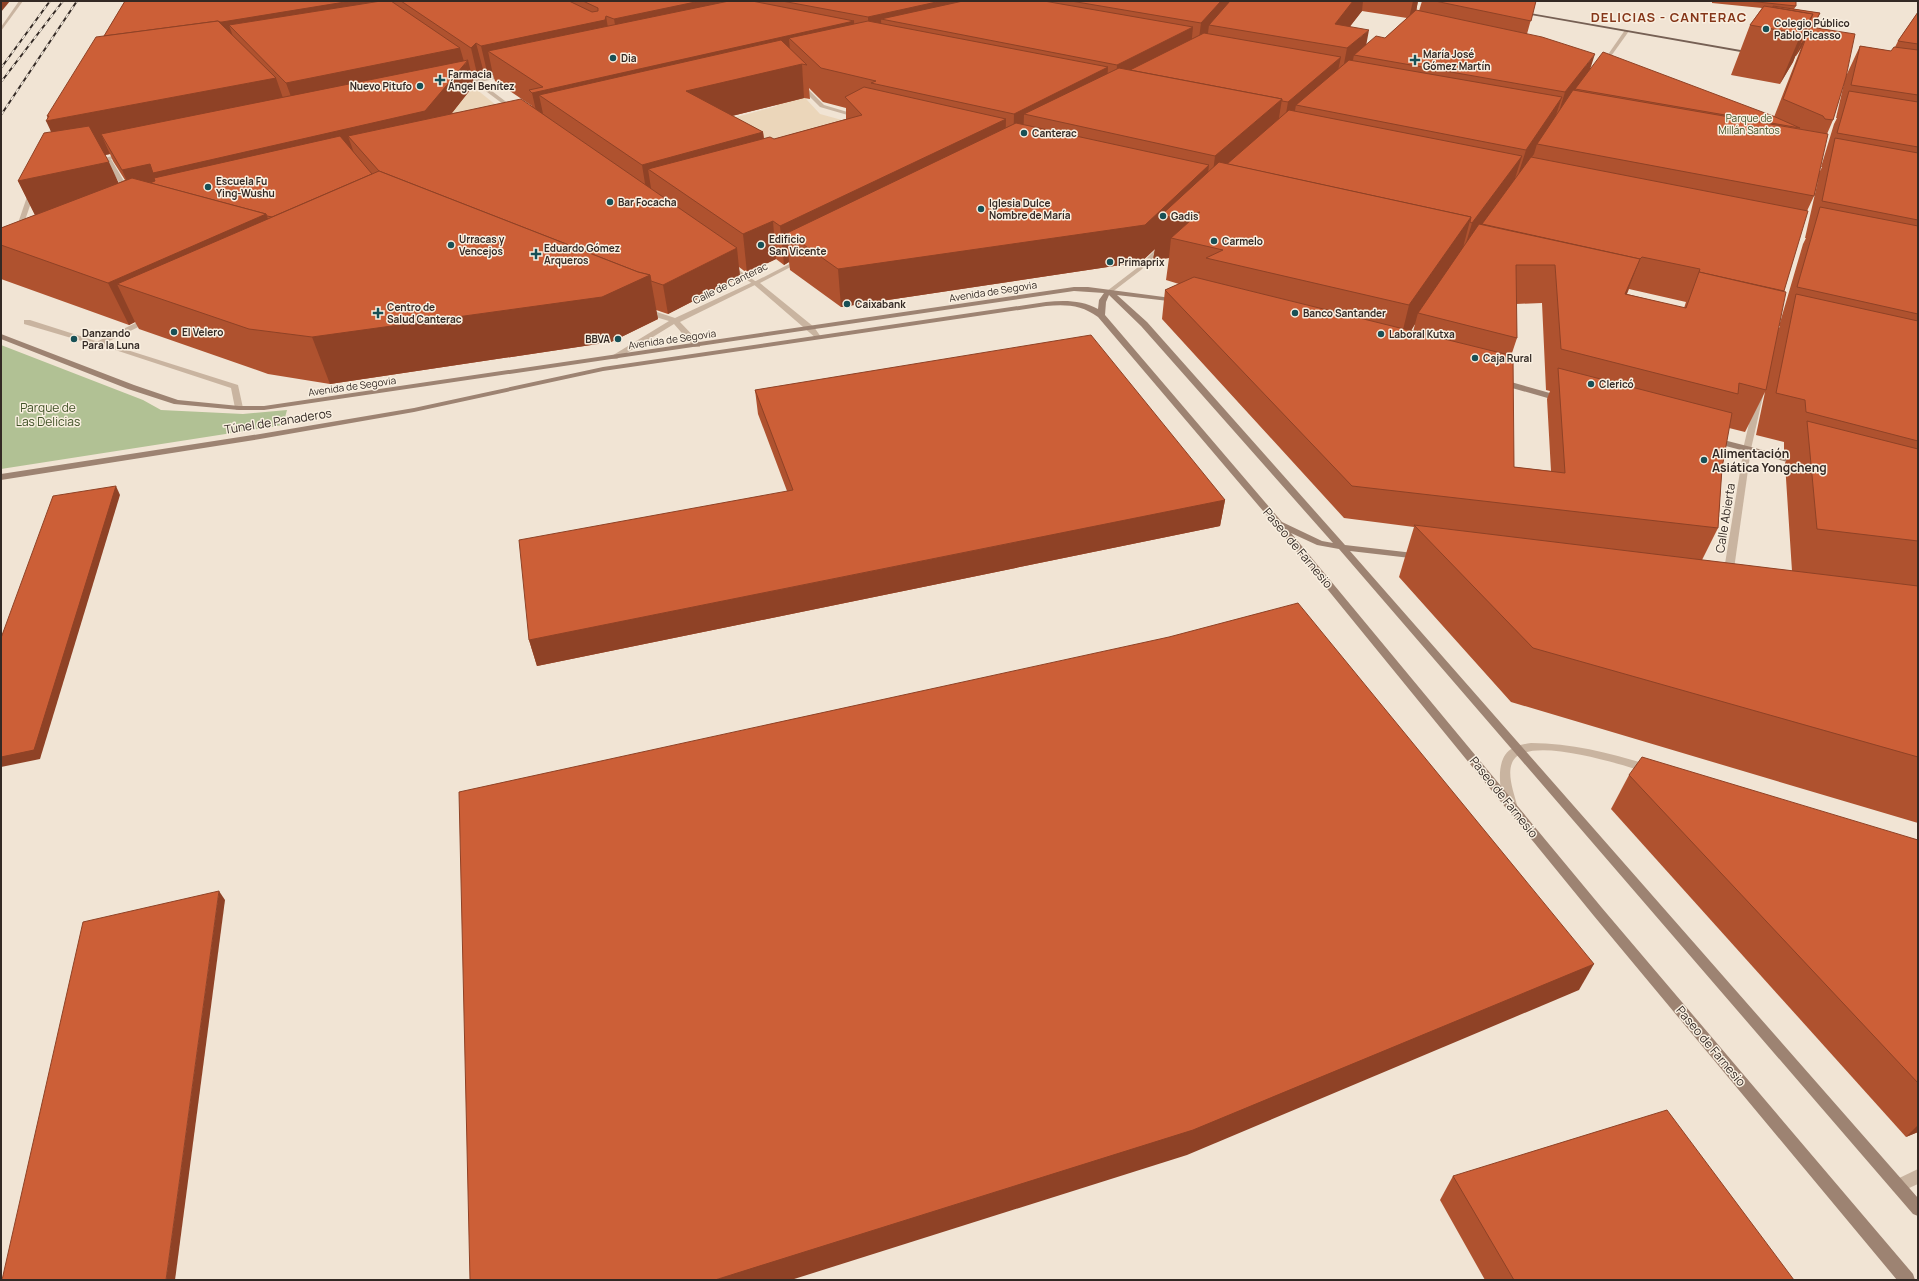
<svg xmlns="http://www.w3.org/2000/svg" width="1919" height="1281" viewBox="0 0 1919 1281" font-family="Manrope,sans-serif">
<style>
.green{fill:#b1c194}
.plaza{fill:#ebd6ba}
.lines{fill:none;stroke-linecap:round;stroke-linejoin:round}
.pedestrian{fill:#c9b4a0;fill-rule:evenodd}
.minor{fill:#c9b4a0;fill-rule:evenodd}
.tertiary{fill:#c9b4a0;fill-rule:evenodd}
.secondary{fill:#9d8372;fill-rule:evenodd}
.primary{fill:#766054;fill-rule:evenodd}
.rail-casing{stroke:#332924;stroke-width:2}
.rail{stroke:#f9efe0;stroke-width:1.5;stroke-dasharray:4.5;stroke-linecap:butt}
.wall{fill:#af522f;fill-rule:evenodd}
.shaded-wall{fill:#8f4226}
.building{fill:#cc5f37;stroke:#8f4226}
.poi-dot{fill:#185056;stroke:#f9efe0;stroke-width:1.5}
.labels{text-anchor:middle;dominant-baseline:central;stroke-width:3;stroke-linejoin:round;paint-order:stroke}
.far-poi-label{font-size:10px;font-weight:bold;fill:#332924;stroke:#f9efe0;text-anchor:start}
.far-park-label{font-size:10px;fill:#415227;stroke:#f9efe0}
.far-street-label{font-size:10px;fill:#332924;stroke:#f9efe0}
.park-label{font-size:12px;fill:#415227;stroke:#f9efe0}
.street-label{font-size:12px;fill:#332924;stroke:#f9efe0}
.poi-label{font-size:12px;font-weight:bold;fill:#332924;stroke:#f9efe0;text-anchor:start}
.far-district-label{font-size:13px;font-weight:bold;letter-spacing:1px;fill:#853619;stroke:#f9efe0}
</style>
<rect width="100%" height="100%" fill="#f1e4d4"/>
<path class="green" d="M1,345L143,400L161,410L243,414L287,410L283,425L1,469Z"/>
<g class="plaza">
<path d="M783,74L820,114L860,125L778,174L696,128L777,106L739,84Z"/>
<path d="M464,86H471L476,89L511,117L460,129L418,96Z"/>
</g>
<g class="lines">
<g class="pedestrian">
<path d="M755,281L758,283L757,284L680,322L700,343V347H694L674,324L617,359H611L610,357L669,321L642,313V309H648L675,318Z"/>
<path d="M24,320H30L102,343L101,345H95L24,324Z"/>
<path d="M1744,447H1750L1751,449L1733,576L1728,579L1723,576Z"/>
</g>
<g class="minor">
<path d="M1625,30L1629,31L1604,66H1600Z"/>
<path d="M507,73L509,76L480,82L517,110L518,111L515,113L475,83L460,86L457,84L471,80L470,79L473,77L477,79Z"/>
<path d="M798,83H802L824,105L861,116L858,118L820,107L798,85Z"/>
<path d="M125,153L127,154V156L111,159L131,193L128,195L125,193L106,160L94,163L91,161Z"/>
<path d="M33,186L36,188L21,232L16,233L15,232L30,188Z"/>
<path d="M726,264H730L758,283L753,284L726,266Z"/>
<path d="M146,318L153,320L105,343L238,385L243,408L242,410H236L235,408L231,388L94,343Z"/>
<path d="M1756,394H1762L1763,396L1751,449L1747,451L1743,449Z"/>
<path d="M1918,1169V1184L1898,1193L1893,1191L1891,1186L1893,1181Z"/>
</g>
<g class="tertiary">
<path d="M19,1H23L1,31V27Z"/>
<path d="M1161,244L1166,245L1141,270L1111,293H1107V291L1137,268Z"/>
<path d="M799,259L804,260L760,283L814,327L821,337L817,339L752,283Z"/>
<path d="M1531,743C1573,743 1613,754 1653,766L1655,769L1653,772L1649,773C1625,766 1524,732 1512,763C1507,775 1514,793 1517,805L1515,808L1511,809L1507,808C1499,793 1494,757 1513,748C1518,745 1525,744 1531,743Z"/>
</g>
<g class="secondary">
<path d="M1074,287H1088L1179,299L1181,300L1177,302L1117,295L1147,322L1345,545L1422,554L1424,556L1419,559L1350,551L1918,1198V1216L1913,1214L1339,549L1317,545L1291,533L1602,908L1913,1274L1915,1280H1897L1594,916L1275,525L1098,317C1082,305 1066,304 1046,306L603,371L414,412L260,439L1,480V474L260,434L414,408L603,367L1046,302C1064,300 1082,300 1098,309L1099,300L1104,293L1074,291L264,410H239L174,404L128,389L1,339V334L134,385L178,400L239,406H264ZM1109,295L1141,326L1333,543L1322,541L1282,522L1105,315L1106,302Z"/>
<path d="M1498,380H1504L1564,397L1565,399L1561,401H1558L1498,384Z"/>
<path d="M1710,438H1716L1801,460L1802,462L1801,464H1795L1710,442Z"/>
</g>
<path class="primary" d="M1518,11L1752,52L1754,53L1752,54L1520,13Z"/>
<g class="rail-casing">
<g id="rail">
<path d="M1,68L50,1"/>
<path d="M1,82L63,1"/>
<path d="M1,115L77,1"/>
</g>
</g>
<use href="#rail" class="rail"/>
</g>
<g class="wall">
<path d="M125,1H1418L1416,11H1419L1422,1H1536L1527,34L1591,69L1774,117L1801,48L1796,56H1795L1793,62L1780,84L1731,75L1750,25L1762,8L1712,3V1H1796V6L1794,9L1820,13L1813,28L1846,76L1860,46L1891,51L1895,47L1898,41L1918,12V823L1511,702L1399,577L1414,527L1344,518L1162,319L1165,290L1179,284L1166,280L1169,258L1153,260L1155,249L1141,262L841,307L790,270L789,262L784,265L776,259L747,273L739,267L740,277L668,314L656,310L658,319L611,342L330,384L268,374L139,329L135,322L129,325L1,279V228L35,215L18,181L51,132L47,116L104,36ZM1362,11L1407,18L1385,38L1366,45L1350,26ZM484,73L488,76L493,75L495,81L532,106L452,113L474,85L472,74L478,78ZM1845,79L1836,118H1837L1834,124L1821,167H1822L1819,173L1827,134L1833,120ZM809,88L823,102L846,108V119L774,139H764L763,132L732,116L804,98L810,99ZM110,154L113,161L125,180L118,183L105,155ZM1819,176L1805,238H1806L1803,244L1779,326H1780L1777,332L1784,291L1807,211L1814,196ZM1629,289L1686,302L1684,308L1627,294ZM1542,303L1546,390L1550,391L1547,399L1551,471L1514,467L1511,356L1517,338L1516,304ZM1415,324L1413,332L1411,331ZM1765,392L1756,435L1784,442V454L1789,455L1785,463L1792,571L1702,560L1718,528L1722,468L1729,428L1745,432Z"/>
<path d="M755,390L1225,500L1220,526L537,666L529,640L787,491L758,414Z"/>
<path d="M1629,775L1918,840V1132L1906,1137L1611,809Z"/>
<path d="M1453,1176L1794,1280H1485L1440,1200Z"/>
</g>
<g class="shaded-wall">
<path d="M1,1H10L1,12Z"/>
<path d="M351,1H384L229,25L238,51L102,38Z"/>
<path d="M699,1H734L619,48L614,19Z"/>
<path d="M941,1H985L881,19L882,43L869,46L868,17Z"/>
<path d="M1221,1H1233L1209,25L1207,41L1197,53L1201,23Z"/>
<path d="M1353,1H1363L1362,11L1335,46V24Z"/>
<path d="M1413,1H1418L1416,12L1409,18Z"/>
<path d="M1820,13L1815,25L1804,44L1807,34Z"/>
<path d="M1813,14L1793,62L1780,84L1801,34Z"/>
<path d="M606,16L611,46L488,51L493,75L488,76L481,46Z"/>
<path d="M854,21L855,50L789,38L791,65L539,95L545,123L539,124L532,93Z"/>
<path d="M1193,27L1190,57L1115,96L1117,65Z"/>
<path d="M1369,30L1364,57L1354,55L1351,70L1341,79L1347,48Z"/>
<path d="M1807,36L1801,48L1796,56L1801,44Z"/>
<path d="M476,43L484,73L478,78L471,48Z"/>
<path d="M460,48L465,65L468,60L474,85L433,137L348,136L355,156L134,197L122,170L298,116L286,83Z"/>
<path d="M1595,54L1587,79L1575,89L1572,99L1557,118L1565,92Z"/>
<path d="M1341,57L1335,84L1296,105L1293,121L1283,131L1288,102Z"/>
<path d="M802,64L804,98L691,126L686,91Z"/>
<path d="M1108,67L1106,101L1024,114L1023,144L1013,150L1014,114Z"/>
<path d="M276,78L290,118L101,134L110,154L66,163L46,121Z"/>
<path d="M1562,97L1553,124L1537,144L1534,154L1517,178L1526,150Z"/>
<path d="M1282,99L1276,136L1210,195L1215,156Z"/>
<path d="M1006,119L1005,154L787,233L789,262L784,265L780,226Z"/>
<path d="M763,132L767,169H648L653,201L648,202L642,165Z"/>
<path d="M1522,156L1513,185L1482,224L1479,232L1463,253L1472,223Z"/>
<path d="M109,162L126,199L37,219L18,181Z"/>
<path d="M1209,165L1205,200L1200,212L1171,238L1169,258L1153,260L1155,249L1141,262L841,307L838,269Z"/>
<path d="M266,214L282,254L117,284L135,322L129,325L108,283Z"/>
<path d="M1471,217L1460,259L1418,313L1415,324L1398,350L1409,305Z"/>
<path d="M773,221L776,259L747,273L743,234Z"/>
<path d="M737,248L740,277L668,314L663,285Z"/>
<path d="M1640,259L1625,298V294Z"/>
<path d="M650,275L658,319L611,342L330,384L312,337Z"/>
<path d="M116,486L120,495L40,759L1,767V757Z"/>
<path d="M1225,500L1220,526L537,666L529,640Z"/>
<path d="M219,891L225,900L175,1280H166Z"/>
<path d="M1594,964L1579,990L1187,1155L791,1280H715Z"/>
<path d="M1918,1125V1132L1906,1137Z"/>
</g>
<g class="building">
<path d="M125,1H351L222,22H220L218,21L104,36Z"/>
<path d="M381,1H391L460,48L286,83L229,25Z"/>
<path d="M401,1H569L592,12L598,11V8L583,1H700L614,19L606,16L605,20L481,46L476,43L471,48Z"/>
<path d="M729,1H752L854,21L532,93L529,90L543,87L488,51Z"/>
<path d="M782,1H941L868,17Z"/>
<path d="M963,1H1044L1193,27L1117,65L881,19Z"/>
<path d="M1071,1H1221L1201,23Z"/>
<path d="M1230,1H1353L1335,24L1369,30L1347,48L1209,25Z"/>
<path d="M1435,1H1536L1531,21Z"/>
<path d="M1748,1H1796V6Z"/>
<path d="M1764,6L1813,14L1801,34L1750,25Z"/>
<path d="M1773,6L1820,13L1812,27H1810L1807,36L1801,44H1800L1813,14L1773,7Z"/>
<path d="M1416,10L1542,37L1595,54L1565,92L1354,55L1376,36L1385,38Z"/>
<path d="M1918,12V44L1898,41Z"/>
<path d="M218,21L276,78L46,121L49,116H47L96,37Z"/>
<path d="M868,21L1108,67L1014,114L871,83L876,81L821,68L789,38Z"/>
<path d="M1810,27L1855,34L1846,77L1833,120L1825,119L1823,116L1783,99Z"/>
<path d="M1204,33L1341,57L1288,102L1282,101V99L1130,70Z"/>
<path d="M781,40L807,65L802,64L686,91L763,132L642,165L539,95Z"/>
<path d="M1860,46L1891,51L1894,47L1918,50V95L1851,85Z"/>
<path d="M1603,52L1773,116L1800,128L1575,89Z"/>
<path d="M468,60L425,111L153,173L150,164L122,170L101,134Z"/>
<path d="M1349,60L1562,97L1526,150L1296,105Z"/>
<path d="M1119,68L1282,99L1215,156L1024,114Z"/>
<path d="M864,87L1006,119L780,226L773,221L743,234L648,169L770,137L774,139L862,115L845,97Z"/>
<path d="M1573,90L1828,134L1814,196L1537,144Z"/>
<path d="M1849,91L1918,102V147L1837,133Z"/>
<path d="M521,99L737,248L663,285L651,281L650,275L638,272L379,171L348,136Z"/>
<path d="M1289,110L1522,156L1472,223L1470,222L1471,217L1227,164Z"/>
<path d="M1016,123L1209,165L1145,225L838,269L787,233Z"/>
<path d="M89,126L109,162L18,181L44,133Z"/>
<path d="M340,136L372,174L272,217L267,216L266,214L150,183L155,181L154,178Z"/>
<path d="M1835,138L1918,153V220L1822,201Z"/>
<path d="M1531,157L1808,211L1784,291L1699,272L1700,269L1642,257L1640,259L1482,224Z"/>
<path d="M1219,162L1471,217L1409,305L1206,258L1223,250L1171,238L1200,212L1158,218Z"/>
<path d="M379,171L638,272L650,275L602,297L312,337L249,329L117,284Z"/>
<path d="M132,178L266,214L108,283L1,245V228Z"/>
<path d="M1820,207L1918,226V314L1797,287Z"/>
<path d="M1479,224L1640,259L1625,294L1686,308L1699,272L1786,292L1766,390L1739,383L1738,394L1561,349L1555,265H1516L1517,338L1418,313Z"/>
<path d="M1194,277L1513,356L1514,467L1565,473L1558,368L1732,413L1722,468L1718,528L1352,486L1165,290Z"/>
<path d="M1796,294L1918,321V441L1806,412L1805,400L1776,393Z"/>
<path d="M1091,335L1225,500L529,640L519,540L793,490L755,390Z"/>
<path d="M1807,421L1918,449V541L1817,529Z"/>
<path d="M116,486L34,750L1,757V638L53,496Z"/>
<path d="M1414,525L1918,586V757L1533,648Z"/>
<path d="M1298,603L1594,964L1193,1130L715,1280H470L459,792L1169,637Z"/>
<path d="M1642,757L1918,840V1083L1629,775Z"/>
<path d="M219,891L166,1280H2L83,922Z"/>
<path d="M1667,1110L1794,1280H1514L1453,1176Z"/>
</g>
<g class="poi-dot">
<circle cx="1766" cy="29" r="4"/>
<circle cx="613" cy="58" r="4"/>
<path d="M1413 54h4v4h4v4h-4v4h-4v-4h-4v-4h4z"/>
<path d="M438 74h4v4h4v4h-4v4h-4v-4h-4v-4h4z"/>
<circle cx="420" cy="86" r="4"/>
<circle cx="1024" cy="133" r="4"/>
<circle cx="208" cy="187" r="4"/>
<circle cx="610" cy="202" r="4"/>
<circle cx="981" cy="209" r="4"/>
<circle cx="1163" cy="216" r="4"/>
<circle cx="1214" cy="241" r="4"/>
<circle cx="451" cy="245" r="4"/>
<circle cx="761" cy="245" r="4"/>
<path d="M534 248h4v4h4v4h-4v4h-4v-4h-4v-4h4z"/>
<circle cx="1110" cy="262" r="4"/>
<circle cx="847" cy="304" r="4"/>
<path d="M376 307h4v4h4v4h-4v4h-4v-4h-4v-4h4z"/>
<circle cx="1295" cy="313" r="4"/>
<circle cx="174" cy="332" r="4"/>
<circle cx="1381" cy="334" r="4"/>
<circle cx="74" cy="339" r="4"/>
<circle cx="618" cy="339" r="4"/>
<circle cx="1475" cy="358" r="4"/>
<circle cx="1591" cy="384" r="4"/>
<circle cx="1704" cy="460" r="4"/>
</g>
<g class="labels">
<g class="far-poi-label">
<text x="1774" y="23">Colegio Público<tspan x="1774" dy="12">Pablo Picasso</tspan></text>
<text x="1423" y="54">María José<tspan x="1423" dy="12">Gómez Martín</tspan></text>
<text x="621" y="58">Dia</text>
<text x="448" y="74">Farmacia<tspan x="448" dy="12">Ángel Benítez</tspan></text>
<text x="412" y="86" text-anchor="end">Nuevo Pitufo</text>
<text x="1032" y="133">Canterac</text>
<text x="216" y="181">Escuela Fu<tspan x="216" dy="12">Ying-Wushu</tspan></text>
<text x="618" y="202">Bar Focacha</text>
<text x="989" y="203">Iglesia Dulce<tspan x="989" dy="12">Nombre de María</tspan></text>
<text x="1171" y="216">Gadis</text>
<text x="459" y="239">Urracas y<tspan x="459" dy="12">Vencejos</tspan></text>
<text x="769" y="239">Edificio<tspan x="769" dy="12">San Vicente</tspan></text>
<text x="1222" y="241">Carmelo</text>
<text x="544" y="248">Eduardo Gómez<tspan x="544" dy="12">Arqueros</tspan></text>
<text x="1118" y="262">Primaprix</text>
<text x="855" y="304">Caixabank</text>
<text x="387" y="307">Centro de<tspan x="387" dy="12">Salud Canterac</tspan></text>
<text x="1303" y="313">Banco Santander</text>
<text x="182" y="332">El Velero</text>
<text x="82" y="333">Danzando<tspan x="82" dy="12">Para la Luna</tspan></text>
<text x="1389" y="334">Laboral Kutxa</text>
<text x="610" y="339" text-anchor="end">BBVA</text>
<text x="1483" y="358">Caja Rural</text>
<text x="1599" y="384">Clericó</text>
</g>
<g class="far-park-label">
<text x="1749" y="118">Parque de<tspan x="1749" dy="12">Millán Santos</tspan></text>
</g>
<g class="far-street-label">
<text transform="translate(730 283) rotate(-26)">Calle de Canterac</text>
<text transform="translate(993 291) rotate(-9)">Avenida de Segovia</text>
<text transform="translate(672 339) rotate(-8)">Avenida de Segovia</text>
<text transform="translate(352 386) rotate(-8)">Avenida de Segovia</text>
</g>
<g class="park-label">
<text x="48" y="407">Parque de<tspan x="48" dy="14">Las Delicias</tspan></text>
</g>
<g class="street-label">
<text transform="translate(278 421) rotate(-9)">Túnel de Panaderos</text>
<text transform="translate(1725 518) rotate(-81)">Calle Abierta</text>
<text transform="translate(1298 548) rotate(50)">Paseo de Farnesio</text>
<text transform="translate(1504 797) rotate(51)">Paseo de Farnesio</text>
<text transform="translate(1711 1046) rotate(50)">Paseo de Farnesio</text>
</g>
<g class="poi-label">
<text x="1712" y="453">Alimentación<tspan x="1712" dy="14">Asiática Yongcheng</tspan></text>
</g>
<g class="far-district-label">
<text x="1669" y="17">DELICIAS - CANTERAC</text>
</g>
</g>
<rect width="1919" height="1281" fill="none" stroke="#332924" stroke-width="4"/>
</svg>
